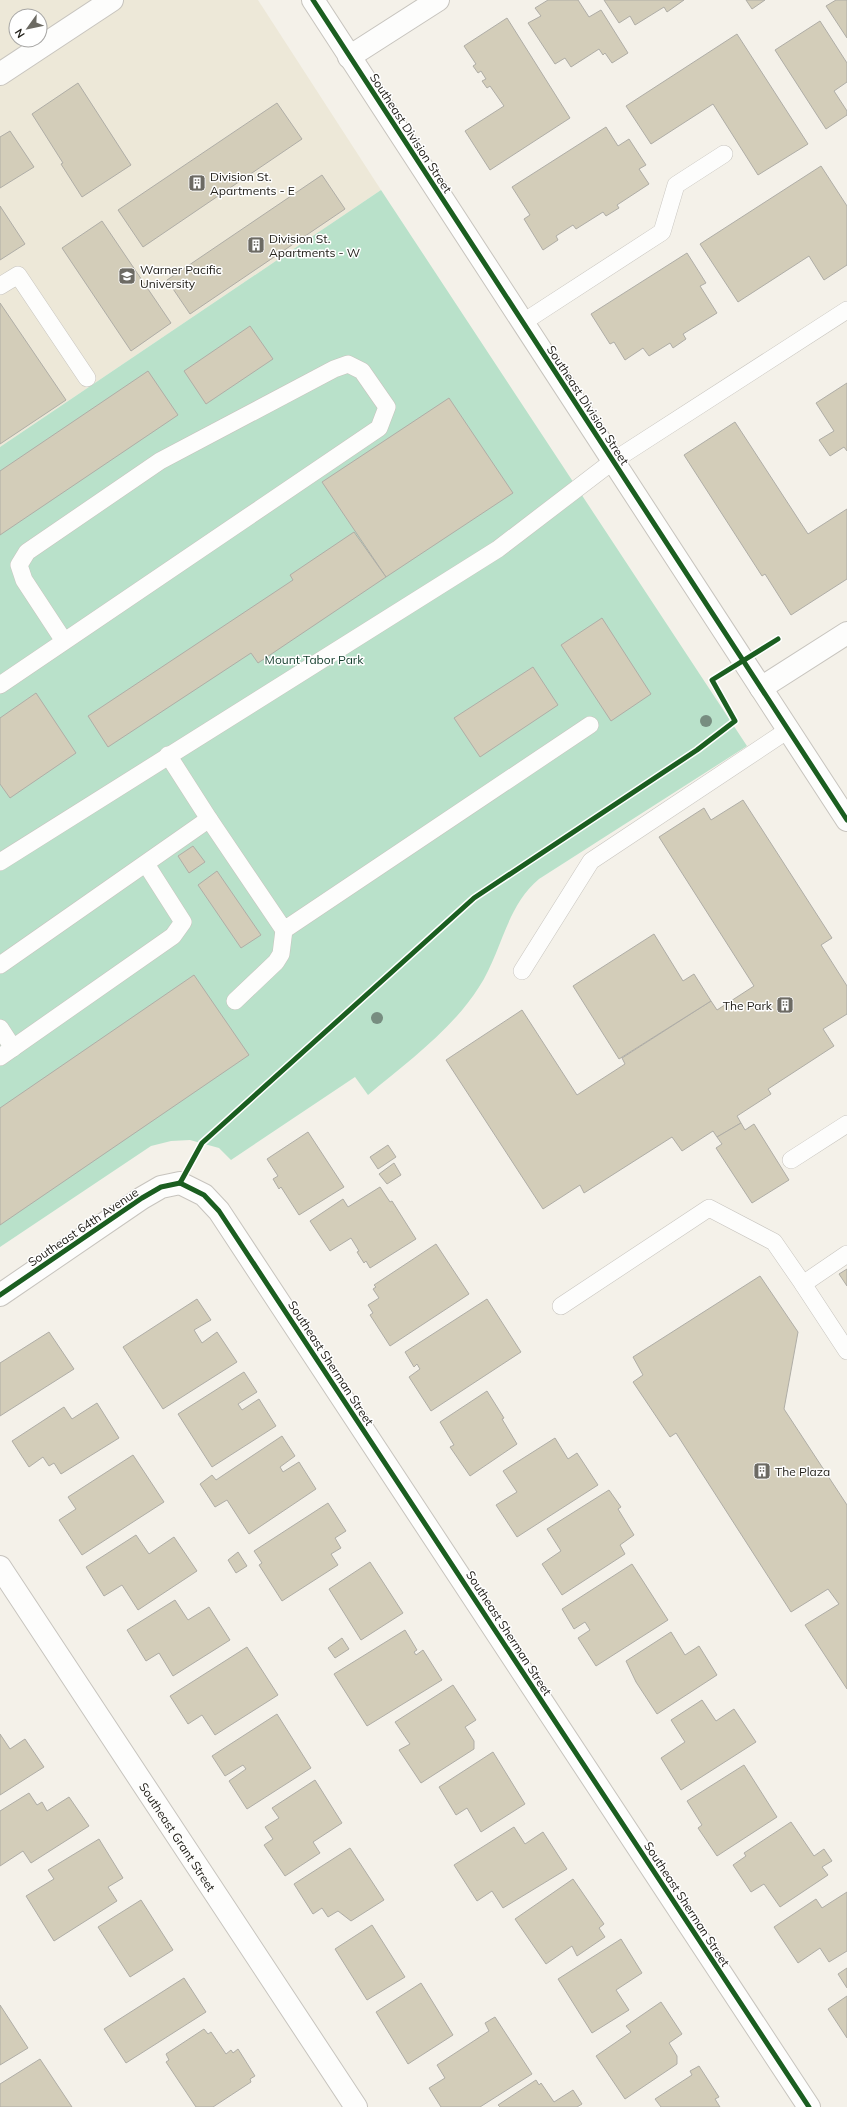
<svg xmlns="http://www.w3.org/2000/svg" width="847" height="2107" viewBox="0 0 847 2107" font-family="Mulish,sans-serif">
<style>
.built{fill:#ede8d8;fill-rule:evenodd}
.green{fill:#b9e1ca}
.building{fill:#d3cdb9;stroke:#afada6}
.lines{fill:none;stroke-linecap:round;stroke-linejoin:round}
.lane-casing{stroke:#c7c4be;stroke-width:18}
.street-casing{stroke:#c7c4be;stroke-width:24}
.secondary-casing{stroke:#c7c4be;stroke-width:24}
.lane{stroke:#fdfdfc;stroke-width:17}
.street{stroke:#fdfdfc;stroke-width:22}
.secondary{stroke:#fdfdfc;stroke-width:22}
.cycleway-casing{stroke:#fff;stroke-width:8}
.cycleway{stroke:#1b5e20;stroke-width:5}
.tree{fill:#778d80}
.labels{text-anchor:middle;dominant-baseline:central;stroke-width:3;stroke-linejoin:round;paint-order:stroke}
.street-label{font-size:12px;fill:#23211b;stroke:#fff}
.poi-label{font-size:12px;fill:#23211b;stroke:#fff;text-anchor:start}
.park-label{font-size:12px;fill:#113b2a;stroke:#fff}
</style>
<rect width="100%" height="100%" fill="#f4f1e9"/>
<path class="built" d="M0,0H258L381,190L0,447ZM16,16H40V40H16Z"/>
<path class="green" d="M381,190L747,746L539,879C506,906 502,952 479,987C451,1031 407,1062 368,1095L355,1077L231,1160L219,1148L190,1140L171,1141L151,1146L0,1247V447Z"/>
<g class="building">
<path d="M548,0H578L589,17L601,10L628,53L612,63L605,53L603,55L599,49L571,67L565,58L555,64L528,23L541,16L535,8Z"/>
<path d="M604,0H684L667,12L664,7L635,25L630,16L619,23Z"/>
<path d="M746,0H765L752,9Z"/>
<path d="M836,0H847V38L826,6Z"/>
<path d="M507,18L570,118L490,170L465,131L504,106L490,86L487,88L482,81L486,79L481,71L478,73L473,66L476,64L464,46Z"/>
<path d="M820,21L847,63V82L834,91L847,111V115L826,129L775,50Z"/>
<path d="M737,34L808,144L758,175L713,104L651,144L626,106Z"/>
<path d="M78,83L131,165L82,197L61,164L63,163L32,114Z"/>
<path d="M277,103L302,139L143,247L118,210Z"/>
<path d="M606,127L618,146L629,139L646,165L639,169L649,184L617,205L619,208L606,216L603,212L576,229L573,225L556,236L558,240L543,250L524,219L530,215L512,187Z"/>
<path d="M10,131L34,167L0,188V137Z"/>
<path d="M821,166L847,206V265L824,280L809,256L738,302L700,244Z"/>
<path d="M322,175L345,209L190,314L167,280Z"/>
<path d="M0,206L25,244L0,260Z"/>
<path d="M102,221L171,323L131,351L62,248Z"/>
<path d="M687,253L706,283L700,286L717,313L683,334L686,339L673,348L670,343L649,356L643,348L625,360L614,342L610,344L591,314Z"/>
<path d="M0,303L66,400L0,444Z"/>
<path d="M250,326L273,359L206,404L184,371Z"/>
<path d="M148,371L178,415L0,535V471Z"/>
<path d="M847,383V451L844,447L830,456L819,440L834,431L816,403Z"/>
<path d="M449,398L513,493L386,577L322,482Z"/>
<path d="M735,422L808,534L847,509V579L791,615L765,574L762,576L684,455Z"/>
<path d="M354,532L386,577L258,663L251,653L108,747L88,716L293,580L290,575Z"/>
<path d="M602,618L651,694L611,721L561,645Z"/>
<path d="M533,667L558,705L480,757L454,718Z"/>
<path d="M36,693L76,753L10,798L0,784V718Z"/>
<path d="M743,800L832,938L821,945L847,986V1014L823,1029L834,1046L768,1089L771,1094L737,1116L741,1123L717,1137L713,1131L682,1151L672,1137L584,1193L580,1185L543,1209L446,1060L522,1010L577,1095L625,1064L622,1058L711,1001L717,1010L754,986L659,837L704,808L711,820Z"/>
<path d="M193,846L205,862L189,873L178,856Z"/>
<path d="M217,871L261,935L241,948L198,885Z"/>
<path d="M654,934L683,981L694,974L711,1001L619,1059L573,986Z"/>
<path d="M194,975L249,1055L0,1225V1108Z"/>
<path d="M741,1123L745,1130L754,1124L789,1180L752,1203L716,1148L722,1144L717,1137Z"/>
<path d="M308,1132L344,1187L299,1215L281,1187L279,1189L273,1179L278,1176L267,1159Z"/>
<path d="M388,1145L396,1157L378,1169L370,1157Z"/>
<path d="M394,1163L401,1175L387,1184L379,1174Z"/>
<path d="M380,1187L390,1202L392,1201L416,1239L370,1268L366,1261L364,1263L357,1252L359,1251L351,1238L330,1251L310,1221L343,1199L348,1207Z"/>
<path d="M436,1244L469,1294L390,1346L370,1315L373,1313L368,1305L379,1298L373,1289L376,1287L374,1285Z"/>
<path d="M847,1269V1286L839,1274Z"/>
<path d="M760,1276L798,1332L784,1409L847,1505V1689L805,1625L839,1604L828,1589L791,1612L676,1433L670,1437L633,1382L643,1375L633,1357Z"/>
<path d="M197,1299L211,1320L194,1330L202,1343L217,1332L237,1362L163,1409L123,1347Z"/>
<path d="M487,1299L521,1352L431,1411L409,1377L420,1369L417,1364L414,1367L405,1352Z"/>
<path d="M49,1332L74,1369L0,1416V1363Z"/>
<path d="M244,1372L257,1392L238,1404L242,1410L259,1399L276,1426L212,1467L178,1414Z"/>
<path d="M487,1391L504,1418L502,1419L517,1444L470,1476L450,1447L454,1445L440,1422Z"/>
<path d="M97,1403L119,1438L61,1474L54,1463L49,1466L43,1457L29,1467L12,1441L64,1407L72,1419Z"/>
<path d="M282,1436L295,1456L280,1467L283,1472L299,1462L316,1489L249,1534L227,1500L215,1507L200,1484L212,1475L216,1480Z"/>
<path d="M555,1438L568,1459L577,1453L598,1485L517,1537L496,1505L517,1492L503,1471Z"/>
<path d="M133,1455L164,1502L82,1555L59,1520L76,1509L68,1497Z"/>
<path d="M609,1490L621,1507L618,1509L634,1535L620,1545L625,1554L562,1595L542,1564L561,1551L547,1529Z"/>
<path d="M328,1503L346,1531L335,1538L341,1548L331,1554L338,1565L282,1601L259,1565L262,1563L254,1551Z"/>
<path d="M136,1535L149,1554L174,1537L197,1571L138,1610L122,1585L104,1596L86,1567Z"/>
<path d="M238,1552L247,1566L236,1573L228,1560Z"/>
<path d="M370,1562L403,1613L361,1640L329,1589Z"/>
<path d="M632,1564L668,1620L596,1666L578,1638L590,1630L585,1622L574,1629L562,1609Z"/>
<path d="M175,1600L188,1620L209,1607L230,1640L173,1676L159,1653L146,1661L127,1630Z"/>
<path d="M405,1630L417,1650L414,1652L416,1655L423,1650L442,1680L367,1726L334,1674Z"/>
<path d="M671,1632L685,1655L699,1646L717,1675L657,1714L636,1682L626,1661Z"/>
<path d="M342,1638L349,1649L335,1658L328,1648Z"/>
<path d="M247,1647L278,1695L215,1735L202,1715L188,1724L170,1696Z"/>
<path d="M453,1685L476,1720L465,1727L474,1741V1749L421,1783L399,1750L410,1744L395,1722Z"/>
<path d="M702,1700L716,1721L734,1709L756,1742L681,1790L661,1758L685,1742L671,1720Z"/>
<path d="M277,1714L311,1768L247,1809L229,1781L246,1769L243,1765L225,1776L212,1756Z"/>
<path d="M0,1734L10,1749L25,1739L44,1767L0,1795Z"/>
<path d="M493,1752L525,1804L481,1832L467,1808L456,1815L439,1787Z"/>
<path d="M744,1765L777,1817L717,1856L698,1828L702,1825L687,1801Z"/>
<path d="M315,1780L342,1823L313,1842L320,1853L285,1876L264,1845L273,1839L265,1827L279,1818L272,1808Z"/>
<path d="M29,1793L37,1805L42,1802L47,1811L69,1797L89,1826L31,1863L23,1851L0,1866V1811Z"/>
<path d="M791,1822L814,1856L824,1849L832,1861L822,1867L828,1875L780,1907L764,1884L751,1892L733,1865L746,1856L744,1853Z"/>
<path d="M514,1827L525,1844L543,1832L567,1869L503,1908L492,1891L477,1901L454,1865Z"/>
<path d="M99,1839L123,1878L108,1887L117,1901L54,1941L26,1896L54,1879L48,1870Z"/>
<path d="M350,1848L384,1900L351,1921L338,1911L328,1917L322,1908L313,1914L294,1884Z"/>
<path d="M573,1879L604,1924L599,1928L605,1937L577,1956L572,1946L546,1964L515,1919Z"/>
<path d="M847,1892V1951L829,1962L820,1948L798,1963L774,1927L816,1899L822,1908Z"/>
<path d="M141,1900L173,1950L130,1977L98,1927Z"/>
<path d="M372,1925L405,1977L367,2000L335,1949Z"/>
<path d="M621,1939L642,1973L616,1990L629,2010L592,2033L558,1979Z"/>
<path d="M847,1968V1988L838,1974Z"/>
<path d="M184,1978L206,2012L126,2063L104,2029Z"/>
<path d="M421,1983L453,2035L408,2064L376,2012Z"/>
<path d="M847,1996V2038L828,2009Z"/>
<path d="M661,2002L682,2034L669,2043L677,2056V2064L625,2099L596,2056L631,2032L626,2026Z"/>
<path d="M0,2005L28,2048L0,2065Z"/>
<path d="M495,2017L532,2074L480,2107H441L429,2088L445,2078L437,2065L489,2031L485,2023Z"/>
<path d="M204,2029L208,2034L211,2032L226,2054L231,2050L233,2053L238,2049L255,2076L250,2079L251,2082L213,2107H196L166,2062L169,2060L166,2054Z"/>
<path d="M40,2059L72,2107H0V2084Z"/>
<path d="M699,2066L719,2097L715,2099L720,2107H661L655,2099L692,2075L690,2071Z"/>
<path d="M536,2080L539,2085L541,2083L554,2102L573,2090L582,2104L577,2107H500L498,2105Z"/>
</g>
<g class="lines">
<g class="lane-casing">
<g id="lane">
<path d="M0,286L18,275L87,378"/>
<path d="M522,323L662,232L676,185L724,154"/>
<path d="M0,685L379,428L387,407L362,371L348,364L334,369L160,461L27,552L19,565L24,580L64,641"/>
<path d="M168,755L209,819L284,930L590,725"/>
<path d="M0,862L498,549L613,461L847,310"/>
<path d="M0,965L209,819"/>
<path d="M522,971L591,861L788,730"/>
<path d="M235,1001L276,962L281,954L284,930"/>
<path d="M0,1028L13,1048"/>
<path d="M0,1057L173,936L183,922L146,864"/>
<path d="M791,1160L847,1124"/>
<path d="M803,1284L847,1351"/>
<path d="M561,1306L709,1208L774,1242L803,1284L847,1254"/>
</g>
</g>
<g class="street-casing">
<g id="street">
<path d="M349,57L438,0"/>
<path d="M0,74L112,0"/>
<path d="M761,688L847,633"/>
<path d="M0,1295L142,1198L161,1187L180,1183L204,1195L219,1211L809,2107"/>
<path id="s1" d="M0,1567L356,2107"/>
</g>
</g>
<g class="secondary-casing">
<path id="secondary" d="M313,0L847,820"/>
</g>
<use href="#lane" class="lane"/>
<use href="#street" class="street"/>
<use href="#secondary" class="secondary"/>
<g class="cycleway-casing">
<g id="cycleway">
<path d="M313,0L847,820"/>
<path d="M180,1183L204,1195L219,1211L809,2107"/>
<path d="M180,1183L202,1143L474,898L697,750L735,721L712,680L778,639"/>
<path d="M0,1295L142,1198L161,1187L180,1183"/>
</g>
</g>
<use href="#cycleway" class="cycleway"/>
</g>
<g class="tree">
<circle cx="706" cy="721" r="6"/>
<circle cx="377" cy="1018" r="6"/>
</g>
<defs>
<g id="building-square" transform="scale(0.9)"><rect x="-9" y="-9" width="18" height="18" rx="4" fill="#6c6a63" stroke="#fff"/><path d="M-4-6H4V6H1V3H-1V6H-4ZM-2.5-4.3h1.7v1.8h-1.7ZM.8-4.3h1.7v1.8H.8ZM-2.5-1h1.7V.8h-1.7ZM.8-1h1.7V.8H.8Z" fill="#fff"/></g>
<g id="university-square" transform="scale(0.9)"><rect x="-9" y="-9" width="18" height="18" rx="4" fill="#6c6a63" stroke="#fff"/><path d="M0-5L7-2L0 1L-7-2ZM-4 1L0 2.5L4 1V4Q0 6-4 4Z" fill="#fff"/></g>
</defs>
<g fill-rule="evenodd">
<use href="#building-square" x="197" y="183"/>
<use href="#building-square" x="256" y="245"/>
<use href="#university-square" x="127" y="276"/>
<use href="#building-square" x="785" y="1005"/>
<use href="#building-square" x="762" y="1471"/>
</g>
<g class="labels">
<g class="street-label">
<text transform="translate(411 133) rotate(57)">Southeast Division Street</text>
<text transform="translate(588 405) rotate(57)">Southeast Division Street</text>
<text transform="translate(83 1227) rotate(-34)">Southeast 64th Avenue</text>
<text transform="translate(331 1363) rotate(57)">Southeast Sherman Street</text>
<text transform="translate(509 1633) rotate(57)">Southeast Sherman Street</text>
<text stroke="none"><textPath href="#s1" startOffset="323">Southeast Grant Street</textPath></text>
<text transform="translate(687 1904) rotate(57)">Southeast Sherman Street</text>
</g>
<g class="poi-label">
<text x="210" y="176">Division St.<tspan x="210" dy="14">Apartments - E</tspan></text>
<text x="269" y="238">Division St.<tspan x="269" dy="14">Apartments - W</tspan></text>
<text x="140" y="269">Warner Pacific<tspan x="140" dy="14">University</tspan></text>
<text x="772" y="1005" text-anchor="end">The Park</text>
<text x="775" y="1471">The Plaza</text>
</g>
<g class="park-label">
<text x="314" y="659">Mount Tabor Park</text>
</g>
</g>
<g transform="translate(28 28) rotate(237)"><circle r="19" fill="#ffffff" stroke="#a7a6a4"/>
<path d="M0-3L7 15L0 10L-7 15Z" fill="#6c6a63"/>
<text y="-6" font-size="11" font-weight="bold" text-anchor="middle" fill="#23211b">N</text>
</g>
</svg>
